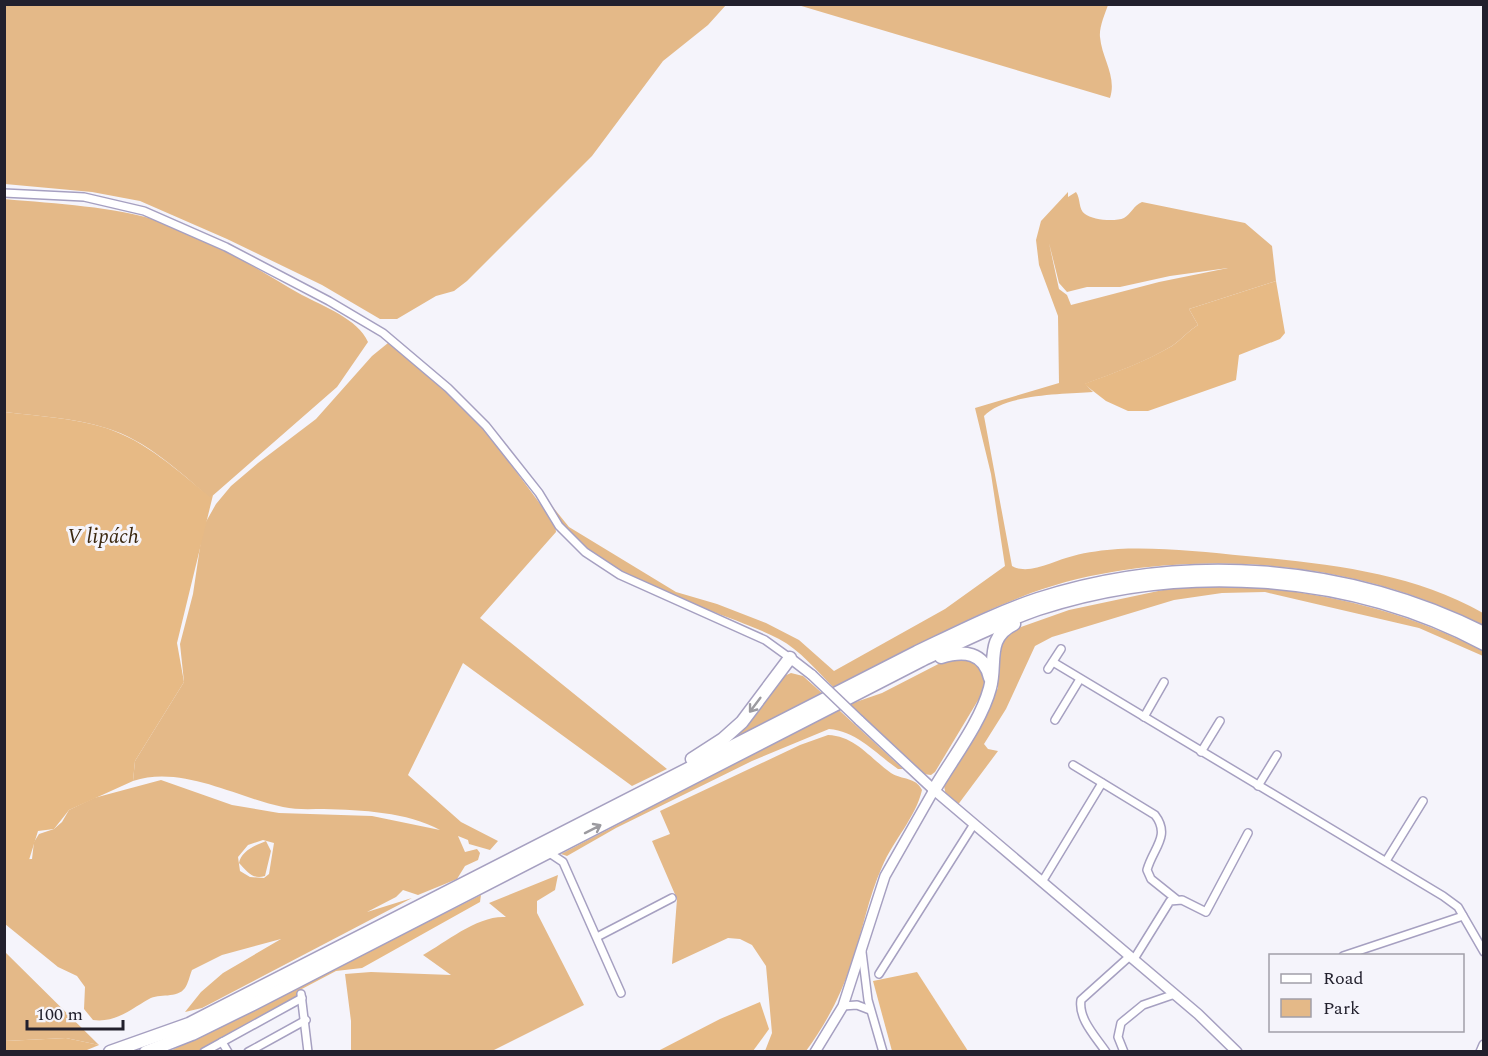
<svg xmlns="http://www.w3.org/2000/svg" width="1488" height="1056" viewBox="0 0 1488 1056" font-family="Spectral,serif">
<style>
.green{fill:#e4b988;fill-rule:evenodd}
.forest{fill:#e7ba85}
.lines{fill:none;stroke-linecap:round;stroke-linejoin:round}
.street-casing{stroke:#a6a0c1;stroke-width:10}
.secondary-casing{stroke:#a6a0c1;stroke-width:12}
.highway-casing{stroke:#a6a0c1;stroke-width:15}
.street{stroke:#fff;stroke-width:7}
.secondary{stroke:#fff;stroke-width:9}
.highway{stroke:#fff;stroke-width:12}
.secondary-bridge-casing{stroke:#a6a0c1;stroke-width:12;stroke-linecap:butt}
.secondary-bridge{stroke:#fff;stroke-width:9}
.oneway{stroke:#9c9ba0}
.labels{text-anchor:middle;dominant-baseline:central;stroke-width:6;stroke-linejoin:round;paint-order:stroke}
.park-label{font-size:21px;font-style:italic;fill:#3b2810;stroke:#f5f4fb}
</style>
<rect width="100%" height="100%" fill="#f5f4fb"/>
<g class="green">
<path d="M4,5L5,4L726,5L708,25L663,61L592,156L467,281L454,291L436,296L397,319H380L322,285L227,239L140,201L92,192L5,184Z"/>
<path d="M798,5H1108C1105,14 1099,27 1100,37C1102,59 1117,76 1110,98Z"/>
<path d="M1068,192V197L1076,192C1081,199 1078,209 1085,214C1092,220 1115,222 1124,218C1131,214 1134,205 1142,202L1245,223L1272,246L1276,281L1189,309L1198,325C1188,331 1181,340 1172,346C1145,362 1114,373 1085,384L1093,392C1064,394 1004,394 984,416L1012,566C1029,576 1055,560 1073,556C1087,552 1104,550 1118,549C1162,547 1203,552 1246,556C1328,564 1410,572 1483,613V625C1459,614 1434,603 1408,594C1294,554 1134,552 1021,597C956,622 896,657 833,687C817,671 800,650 779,639C713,605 581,580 552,506L569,527L676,592L717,604L766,623L799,640L834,671L945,609L1005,566L991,474L975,408L1059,383L1058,316L1039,265L1036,240L1041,221ZM1049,243L1059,283L1067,292L1087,287H1120L1170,276L1228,268L1159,282L1071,305L1067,295L1059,289Z"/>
<path d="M4,199C59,204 111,206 163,222C212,238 257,270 302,295C323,306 358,319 368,342L337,387L210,498C179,471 146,440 106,428C74,418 37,416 5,412Z"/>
<path d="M388,343L436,381L481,424L555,524L556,532L480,618L667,769L632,786L463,663L408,775L461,822L498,841L490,850L469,844L468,840L458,836L465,852L477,849L480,853L478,860L465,866L457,879L418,895L403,890L396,897L367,912L412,898L202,1008L185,1012L201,992L223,973L281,939L222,955L192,970C190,975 188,984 185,988C177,999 159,993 149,999C131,1009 116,1023 93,1020L84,1009L85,987L77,976L58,967L5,924L4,860L32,859L34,842L39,834L54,829L62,822L69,810L94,798L161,780L232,805L279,813L372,816L440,830C407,812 362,810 324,809C311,809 296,810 283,807C235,797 182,765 133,781L135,761L184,682L180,644L193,594L203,527L216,504L231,486L258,463L316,419L372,356ZM263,840L274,843L269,874L264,878L250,877L240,871L238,857L248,845Z"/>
<path d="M1245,586C1330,593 1408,612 1483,651V656L1419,628L1265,592L1222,593L1174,600L1052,637L1035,646L1006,709L984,744L988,749L998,751L957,806L946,796L944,786L998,688L997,644L1010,631L1069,610L1177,587Z"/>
<path d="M952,657L977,658L986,677L983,692L935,772L931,775L923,774L850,704L882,693Z"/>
<path d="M791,673L803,676L823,694L729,742L784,676Z"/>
<path d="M839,710L903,769H898C876,754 857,731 829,729L752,761L616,828L567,856L561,854Z"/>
<path d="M828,735C855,736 870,758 891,773C902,780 916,777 922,790C916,817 893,841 882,867C868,898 863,930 852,962C841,995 826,1024 806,1051H765L772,1033L766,966L752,945L740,939L728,938L672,964L677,899L652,841L670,834L660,811L800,745Z"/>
<path d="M266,841L271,851L265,876C252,880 247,871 239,863C241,851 256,845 266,841Z"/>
<path d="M558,875L555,890L537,901V913L584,1005L492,1051H351V1021L345,974L371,972L451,975L423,955C446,942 478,915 506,917L489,903Z"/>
<path d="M4,951L99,1045L66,1038L5,1041Z"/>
</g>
<g class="forest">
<path d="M1276,281L1285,333L1280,339L1239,355L1236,380L1148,411H1128L1106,401L1084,384C1114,373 1144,362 1172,346C1181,340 1188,331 1198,325L1189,309Z"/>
<path d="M5,412C38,416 73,418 106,428C146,441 178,471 210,497L213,495L177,643L184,682L135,761L133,781L69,810L54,829L38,831L29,860H5Z"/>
<path d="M481,895L480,902L362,968L336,971L298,991L297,999L211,1046L200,1051L168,1052Z"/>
<path d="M917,972L968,1051H892L873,981Z"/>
<path d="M760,1002L769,1029L753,1051H658L720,1019Z"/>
<path d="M66,1038L99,1045L87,1050L5,1051V1041Z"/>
</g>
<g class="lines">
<g class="street-casing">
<g id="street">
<path d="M4,193L84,197L144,211L226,247L329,301L383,333L448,388L486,426L539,493L559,526L585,552L620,575L765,640L790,658"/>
<path d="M1053,662L1443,896L1458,907L1484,952"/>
<path d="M1048,669L1061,649"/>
<path d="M1144,717L1164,682"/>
<path d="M1055,720L1080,679"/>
<path d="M1201,752L1220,721"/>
<path d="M1073,765L1155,815C1171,836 1153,848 1147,870L1151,879L1176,899"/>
<path d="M1258,786L1277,755"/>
<path d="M548,852L563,862L621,993"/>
<path d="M1386,861L1423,801"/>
<path d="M1042,882L1102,783"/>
<path d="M597,937L672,898"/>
<path d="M862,952L868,1000L883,1052"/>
<path d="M1343,956L1463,916"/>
<path d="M1134,959L1170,901L1182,900L1206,912L1248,833"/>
<path d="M879,974L974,824"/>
<path d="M301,994L308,1052"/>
<path d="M843,1006L857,1005L870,1010"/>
<path d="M222,1042L228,1052"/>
<path d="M204,1052L302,998"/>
<path d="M248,1052L306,1020"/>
<path d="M1106,1052C1096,1037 1078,1019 1081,1000L1130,956"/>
<path d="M1124,1052L1118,1037L1121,1023L1143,1005L1175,994"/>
</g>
</g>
<g class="secondary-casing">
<g id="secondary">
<path d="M790,658L812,675"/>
<path d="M859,720L934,790L1198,1014L1237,1052"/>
<path d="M815,1052L843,1006L885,876L934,790"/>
<path d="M1481,1052L1484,1045"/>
</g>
</g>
<g class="highway-casing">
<g id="highway">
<path d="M941,657C964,650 984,652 990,678"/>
<path d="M692,759L723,739L742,722L790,658"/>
<path d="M934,790C952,759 981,722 990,688C997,663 985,638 1014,624"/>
<path d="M110,1052L189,1024L917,652C957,633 996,613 1038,599C1185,552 1345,564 1484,633"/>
<path d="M146,1052L192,1034L253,1004L922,660C960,642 998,623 1038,609C1182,562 1349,572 1484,644"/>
</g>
</g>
<use href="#street" class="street"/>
<use href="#secondary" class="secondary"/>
<use href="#highway" class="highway"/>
<g class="secondary-bridge-casing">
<path id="secondary-bridge" d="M812,675L859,720"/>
</g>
<use href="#secondary-bridge" class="secondary-bridge"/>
</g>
<defs><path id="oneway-shaft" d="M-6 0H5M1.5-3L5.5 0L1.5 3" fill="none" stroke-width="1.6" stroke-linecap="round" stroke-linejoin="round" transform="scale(1.5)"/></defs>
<g class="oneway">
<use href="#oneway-shaft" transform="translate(755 705) rotate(127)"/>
<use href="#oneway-shaft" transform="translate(593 829) rotate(-27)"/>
</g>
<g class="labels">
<g class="park-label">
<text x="103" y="537">V lipách</text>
</g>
</g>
<rect width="1488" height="1056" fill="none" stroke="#22202d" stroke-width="12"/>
<rect x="1269" y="954" width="195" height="78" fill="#f5f4fb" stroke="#a19fa9" stroke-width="1.5"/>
<rect x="1281" y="974" width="30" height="9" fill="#ffffff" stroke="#a19fa9" stroke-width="1.5"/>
<text x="1323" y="984" font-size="18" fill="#22202d">Road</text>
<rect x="1281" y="999" width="30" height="18" fill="#e4b988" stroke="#a19fa9" stroke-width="1.5"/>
<text x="1323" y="1014" font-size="18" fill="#22202d">Park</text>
<path d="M27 1020v9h96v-9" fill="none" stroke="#22202d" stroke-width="3"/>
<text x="36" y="1020" font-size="18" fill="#22202d" stroke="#f5f4fb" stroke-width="4.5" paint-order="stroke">100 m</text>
</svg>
